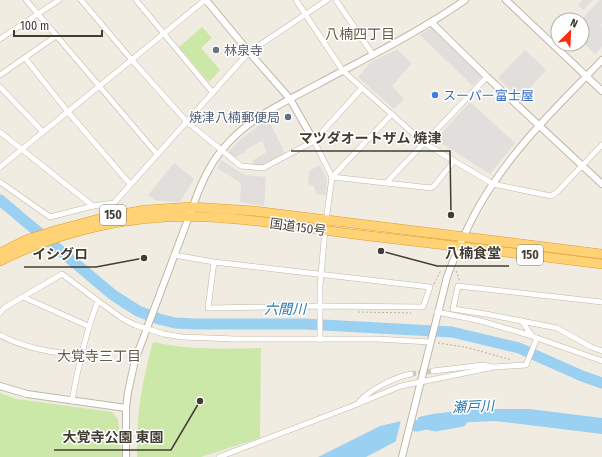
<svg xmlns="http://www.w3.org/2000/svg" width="602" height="457" viewBox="0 0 602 457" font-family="'Fira Sans Condensed','Noto Sans JP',sans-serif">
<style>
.green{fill:#cce8a8}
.parking{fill:#e1dedb}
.water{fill:#9ad0f1}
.pier{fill:#f1ece1}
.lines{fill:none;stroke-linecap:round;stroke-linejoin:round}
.river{stroke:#9ad0f1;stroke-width:11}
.minor-tunnel{stroke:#cec9be;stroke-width:5;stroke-dasharray:5 2.5;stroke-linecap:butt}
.minor-casing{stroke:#c0b7a7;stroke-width:6}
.tertiary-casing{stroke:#c0b7a7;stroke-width:8}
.trunk-casing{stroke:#e19b2c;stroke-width:10}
.path{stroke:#bfaf95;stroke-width:1;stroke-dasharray:2 2;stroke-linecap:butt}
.minor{stroke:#fff;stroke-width:5}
.tertiary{stroke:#fff;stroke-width:6}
.trunk{stroke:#ffd276;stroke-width:9}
.worship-dot{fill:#6b7280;stroke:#fff;stroke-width:1.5}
.shop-dot{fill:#3f7fe0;stroke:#fff;stroke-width:1.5}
.service-dot{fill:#5c6f8a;stroke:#fff;stroke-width:1.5}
.labels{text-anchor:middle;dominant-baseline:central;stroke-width:3;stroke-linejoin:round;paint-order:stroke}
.shield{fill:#fff;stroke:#7b7670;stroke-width:1}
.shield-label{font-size:12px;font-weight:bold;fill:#433c32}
.worship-label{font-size:13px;fill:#5b616d;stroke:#fff;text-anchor:start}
.shop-label{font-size:13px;fill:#366cbe;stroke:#fff;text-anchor:start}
.service-label{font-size:13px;fill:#4e5e75;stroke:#fff;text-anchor:end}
.street-label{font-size:13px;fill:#433c32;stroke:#fff}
.neighbourhood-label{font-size:14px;fill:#665a49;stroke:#fff}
.water-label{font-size:14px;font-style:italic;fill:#2a7ab0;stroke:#fff}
.leader{fill:none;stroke:#433c32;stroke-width:1.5}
.callout-dot{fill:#433c32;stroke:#fff;stroke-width:1.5}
.callout-label{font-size:14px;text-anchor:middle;font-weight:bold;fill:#433c32;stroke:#fff;stroke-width:3;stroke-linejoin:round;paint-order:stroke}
</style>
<rect width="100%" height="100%" fill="#f1ece1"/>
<g class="green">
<path d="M202,27L212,38L201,48L220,70L209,82L179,47Z"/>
<path d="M153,342C189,350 224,349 261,348L260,438L201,457H137C136,415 142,382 153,342Z"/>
<path d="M0,393L17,399L112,412L118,419L122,457H0Z"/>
</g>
<g class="parking">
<path d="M583,0H593L583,10L578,5Z"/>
<path d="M600,0H602V24L601,25L602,27V47L595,54L582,42V34L587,29L582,24V20H581Z"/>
<path d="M431,28L481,77L473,86L420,35Z"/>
<path d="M397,50L412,63L392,86L404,99L394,109L358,77L372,61Z"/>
<path d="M525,50L546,70L520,99L498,78Z"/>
<path d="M470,102L515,143L490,174L443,144L437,138Z"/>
<path d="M268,119L285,153L261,166L254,165L252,161L267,152L262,141L245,150V152L234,158L228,152L242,138Z"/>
<path d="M221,160L245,175L266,177L264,206L240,202L241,183L217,168Z"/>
<path d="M174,163L194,179L180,202L156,201L148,195Z"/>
<path d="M320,165L327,179L326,195L316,194L314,186L308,184L309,171Z"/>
</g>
<path class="water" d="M474,409H530L602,418V434L495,421L429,424L366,457H318L380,426L432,414Z"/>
<path class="pier" d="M419,415L414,434L395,444L401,420Z"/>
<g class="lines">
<g class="river">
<path d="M0,200L113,295L138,311L159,319L175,323L196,324H305L452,332L519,348L582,376L602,383"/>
<path d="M416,426L426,424L435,426L462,421"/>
</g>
<path class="minor-tunnel" d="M411,374L433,371"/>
<g class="minor-casing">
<g id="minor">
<path d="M26,0L157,154"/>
<path d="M81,0L131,59L187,122L241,166L263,168L314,141L362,88"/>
<path d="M136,0L213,93"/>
<path d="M296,0L343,71L424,143L493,184L551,196L556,193L602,145"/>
<path d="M336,0L373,55"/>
<path d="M0,39L59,0"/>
<path d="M25,58L68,112L130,184"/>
<path d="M0,75L56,36"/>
<path d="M0,87L43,132"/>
<path d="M0,132L93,206"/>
<path d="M314,141L332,177L326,221"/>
<path d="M0,167L205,0"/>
<path d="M332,177L431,188L434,186L454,161"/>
<path d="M332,177L392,114"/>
<path d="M0,182L50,217L93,206L114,203L249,52L327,0"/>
<path d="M386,183L487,77"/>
<path d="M174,255L214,262L430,287L423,307L320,306L208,308L214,262"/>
<path d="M23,297L88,326"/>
<path d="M98,301L123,319L135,325L164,334L182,337L235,339H376L430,342"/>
<path d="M602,302L458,286L453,309L486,314L557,328L591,347L602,351"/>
<path d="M437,312L481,321L532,336"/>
<path d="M0,313L4,308L62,274L98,301C85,334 78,367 72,401"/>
<path d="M0,335C25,349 53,352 81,356"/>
<path d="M537,338L602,361"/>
<path d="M320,340V286L325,230"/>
<path d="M433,371L483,365L492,367"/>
<path d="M359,402C369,390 395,377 411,374"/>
<path d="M219,457L350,407L401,386L494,367L526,365L537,338L532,336L522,321"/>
</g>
</g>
<g class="tertiary-casing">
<g id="tertiary">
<path d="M206,0L249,52L290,99L314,141"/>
<path d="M506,0L602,91"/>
<path d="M431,22L487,77L602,184"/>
<path d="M0,386L27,394L126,408"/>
<path d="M126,457V408L128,392L135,360L199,190C206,173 215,156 229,142C253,116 287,101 318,84C368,57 419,32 465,0"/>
<path d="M402,457L447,277C459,245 473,212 493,184C523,138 564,100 602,60"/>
</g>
</g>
<g class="trunk-casing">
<g id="trunk">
<path d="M0,253L26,240L54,231L110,216L146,210L192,207L254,211L602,254"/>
<path d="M0,261C64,229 137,213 208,217C259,219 310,229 361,235C441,244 522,254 602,264"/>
</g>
</g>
<g class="path">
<path d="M456,271L459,278V281"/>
<path d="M434,284L440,272L442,271"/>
<path d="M358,312L411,313"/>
<path d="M438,343L465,347L512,360"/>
</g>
<use href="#minor" class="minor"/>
<use href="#tertiary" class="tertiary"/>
<use href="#trunk" class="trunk"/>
</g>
<circle class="worship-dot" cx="216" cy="50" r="4"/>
<circle class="shop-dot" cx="435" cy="95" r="4"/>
<circle class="service-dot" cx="288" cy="117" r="4"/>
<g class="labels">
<g class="shield">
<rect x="100" y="205" width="26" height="20" rx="3"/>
<rect x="517" y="245" width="26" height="20" rx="3"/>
</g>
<g class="shield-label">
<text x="113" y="215">150</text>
<text x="530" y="255">150</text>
</g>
<g class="worship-label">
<text x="224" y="50">林泉寺</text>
</g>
<g class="shop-label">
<text x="443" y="95">スーパー富士屋</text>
</g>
<g class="service-label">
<text x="280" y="117">焼津八楠郵便局</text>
</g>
<g class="street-label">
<text transform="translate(298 227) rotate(8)">国道150号</text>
</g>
<g class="neighbourhood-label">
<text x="360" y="34">八楠四丁目</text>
<text x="99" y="356">大覚寺三丁目</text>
</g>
<g class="water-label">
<text x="285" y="309">六間川</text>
<text transform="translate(473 407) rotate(-3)">瀬戸川</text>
</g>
</g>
<path class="leader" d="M451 215L450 151H291M381 251L437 266H509M144 258L96 267H24M200 401L171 450H54"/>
<g class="callout-dot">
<circle cx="451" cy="215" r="4"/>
<circle cx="381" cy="251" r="4"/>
<circle cx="144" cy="258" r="4"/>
<circle cx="200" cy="401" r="4"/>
</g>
<g class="callout-label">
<text x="370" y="143">マツダオートザム 焼津</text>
<text x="473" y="258">八楠食堂</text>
<text x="60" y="259">イシグロ</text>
<text x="113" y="442">大覚寺公園 東園</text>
</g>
<g transform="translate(570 32) rotate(24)"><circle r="19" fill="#ffffff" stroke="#b4b1ad"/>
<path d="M0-3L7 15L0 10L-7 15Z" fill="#ff2b0b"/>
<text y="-6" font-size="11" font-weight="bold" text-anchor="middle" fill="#433c32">N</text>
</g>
<path d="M14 30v6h88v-6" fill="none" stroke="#433c32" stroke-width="2"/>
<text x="20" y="30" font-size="12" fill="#433c32" stroke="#ffffff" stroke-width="3" paint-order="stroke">100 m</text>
</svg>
